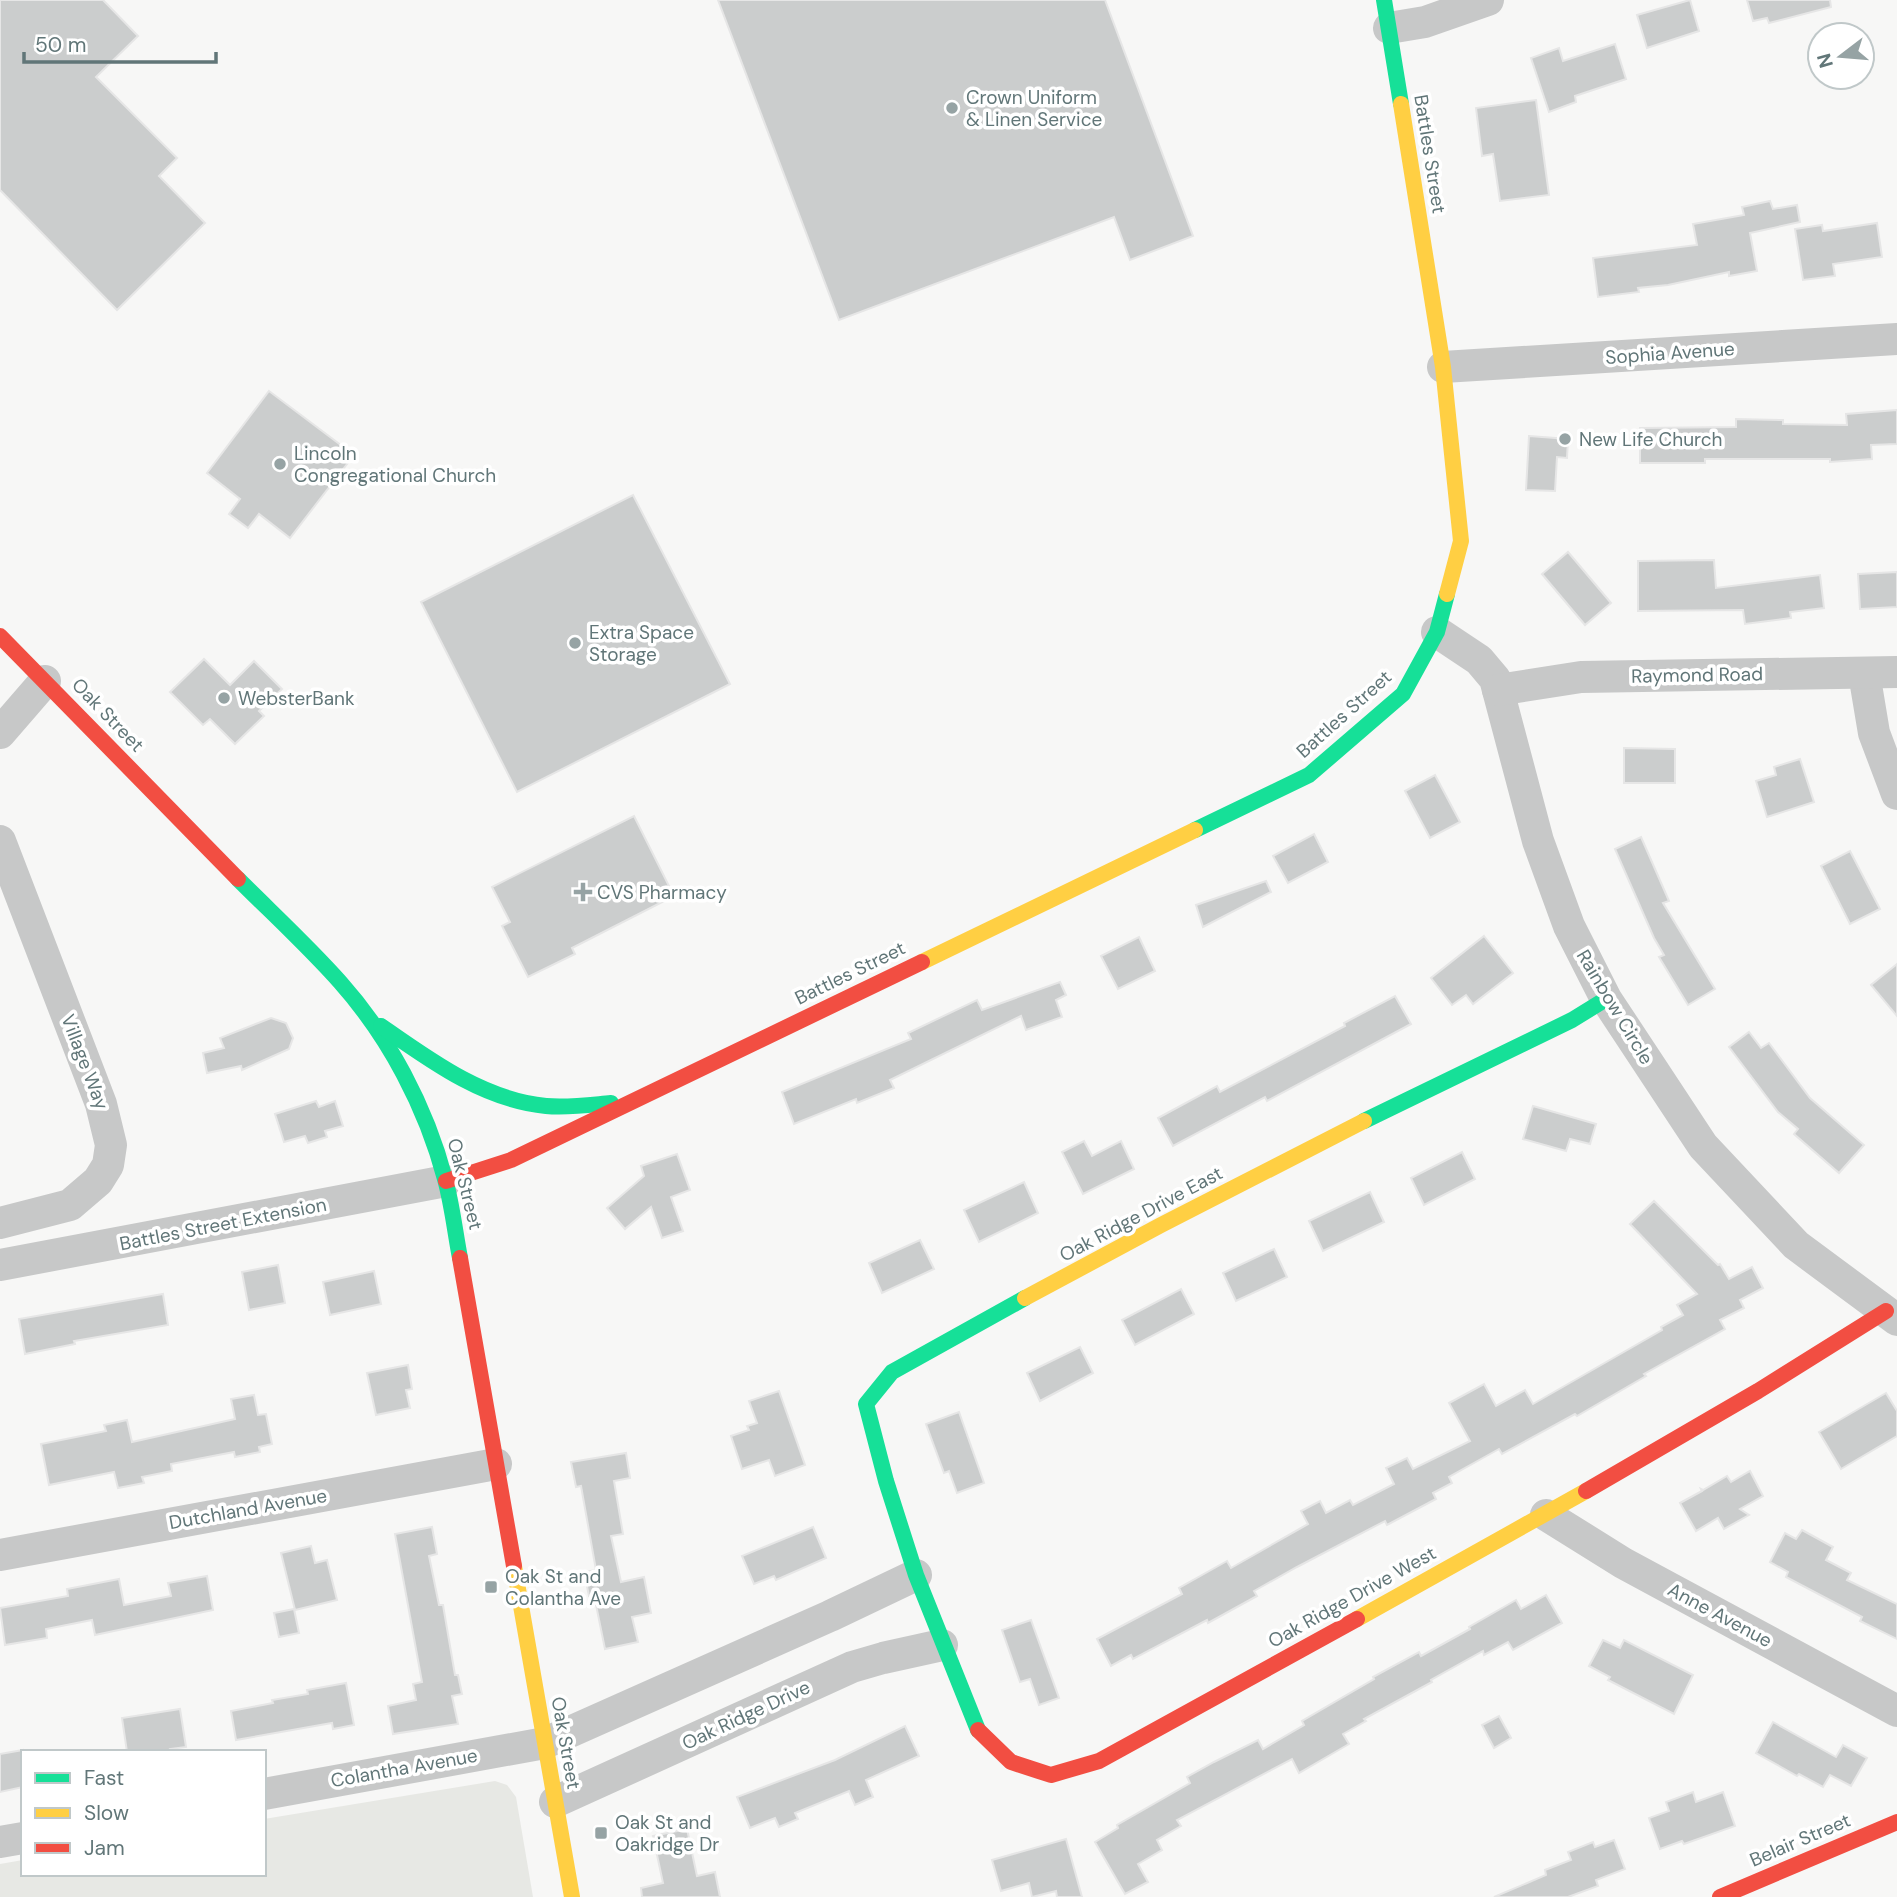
<svg xmlns="http://www.w3.org/2000/svg" width="1897" height="1897" viewBox="0 0 1897 1897" font-family="'DM Sans',sans-serif">
<style>
.green{fill:#e7e8e4}
.building{fill:#cbcdcd;stroke:#e6e6e6;stroke-width:2}
.lines{fill:none;stroke-linecap:round;stroke-linejoin:round}
.street{stroke:#c7c8c8;stroke-width:32}
.fast{stroke:#16e098;stroke-width:16}
.slow{stroke:#ffcf43;stroke-width:16}
.jam{stroke:#f24e42;stroke-width:16}
.poi-dot{fill:#96a3a4;stroke:#fff;stroke-width:2.5}
.labels{text-anchor:middle;dominant-baseline:central;stroke-width:7;stroke-linejoin:round;paint-order:stroke}
.poi-label{font-size:19px;fill:#617678;stroke:#fff;text-anchor:start}
.street-label{font-size:19px;fill:#617678;stroke:#fff}
</style>
<rect width="100%" height="100%" fill="#f7f7f6"/>
<path class="green" d="M495,1781L507,1785L516,1797L533,1897H0V1864L23,1860V1874H264V1819Z"/>
<g class="building">
<path d="M0,0H103L138,36L96,77L177,158L159,176L205,223L117,310L0,190Z"/>
<path d="M718,0H1105L1193,236L1130,260L1114,217L839,320Z"/>
<path d="M1690,0L1699,31L1647,48L1637,15Z"/>
<path d="M1747,0H1830L1831,7L1769,23L1767,18L1753,21Z"/>
<path d="M1615,44L1626,79L1575,96L1576,102L1549,112L1531,58L1559,48L1563,61Z"/>
<path d="M1536,100L1549,195L1500,201L1493,154L1482,156L1476,108Z"/>
<path d="M1770,201L1773,209L1797,205L1800,222L1750,233L1757,271L1729,276V272L1668,285L1638,288L1639,292L1598,297L1593,258L1697,245L1693,224L1744,215L1742,207Z"/>
<path d="M1877,223L1882,257L1833,264L1835,276L1803,280L1795,229L1822,225L1823,231Z"/>
<path d="M269,391L354,455L290,538L259,514L248,528L229,514L240,499L207,473Z"/>
<path d="M1897,410V444L1871,445L1872,459L1830,462V459H1705V463H1640V428L1736,427V419L1783,420V424L1847,425L1846,414Z"/>
<path d="M1529,436L1568,439L1567,458L1557,457L1555,491L1526,490Z"/>
<path d="M633,495L730,684L517,792L421,602Z"/>
<path d="M1568,552L1611,603L1585,625L1542,574Z"/>
<path d="M1714,560L1716,588L1820,575L1824,608L1790,612L1791,618L1745,624L1743,610L1638,611V561Z"/>
<path d="M1897,572V607L1860,609L1858,574Z"/>
<path d="M204,659L230,685L254,661L282,689L259,711L264,716L235,744L210,719L203,725L170,692Z"/>
<path d="M1624,748L1675,749V783H1624Z"/>
<path d="M1800,759L1814,802L1767,817L1756,781L1776,775L1774,767Z"/>
<path d="M1435,775L1460,822L1430,838L1405,791Z"/>
<path d="M634,816L674,896L572,948L575,954L528,977L502,926L510,922L492,887Z"/>
<path d="M1314,834L1328,862L1288,883L1273,856Z"/>
<path d="M1641,837L1669,901L1663,903L1715,989L1688,1005L1659,957L1664,955L1654,938L1615,849Z"/>
<path d="M1850,851L1880,909L1850,924L1821,866Z"/>
<path d="M1266,881L1271,892L1203,927L1196,905Z"/>
<path d="M1484,936L1513,973L1473,1004L1466,995L1452,1005L1431,978Z"/>
<path d="M1139,937L1155,971L1118,989L1101,956Z"/>
<path d="M1897,964V1016L1871,985Z"/>
<path d="M1060,982L1066,995L1056,1000L1062,1017L1026,1030L1021,1016L890,1080L894,1088L857,1103L856,1099L794,1124L782,1092L911,1039L908,1033L977,1000L982,1010Z"/>
<path d="M1395,996L1411,1024L1267,1101L1265,1097L1173,1146L1158,1118L1217,1086L1220,1092L1345,1026L1344,1023Z"/>
<path d="M271,1018L286,1023L293,1038L289,1049L242,1070L241,1066L207,1073L203,1053L224,1048L220,1038Z"/>
<path d="M1749,1032L1761,1048L1769,1043L1810,1098L1864,1145L1839,1173L1794,1134L1798,1129L1778,1112L1729,1047Z"/>
<path d="M316,1101L319,1107L335,1101L343,1126L325,1131L327,1137L308,1143L305,1136L284,1142L275,1114Z"/>
<path d="M1533,1106L1596,1124L1590,1144L1570,1139L1566,1151L1523,1139Z"/>
<path d="M1084,1141L1092,1156L1121,1141L1134,1169L1083,1194L1062,1152Z"/>
<path d="M1462,1152L1475,1179L1424,1205L1411,1178Z"/>
<path d="M677,1154L690,1190L671,1197L683,1231L662,1238L651,1207L625,1229L607,1208L644,1176L641,1166Z"/>
<path d="M1024,1182L1038,1213L979,1242L964,1210Z"/>
<path d="M1370,1192L1384,1222L1323,1251L1309,1221Z"/>
<path d="M1654,1201L1718,1265L1720,1264L1729,1279L1752,1267L1763,1288L1740,1300L1744,1308L1720,1320L1725,1329L1644,1374L1646,1376L1577,1416L1575,1414L1502,1454L1499,1449L1449,1477L1452,1483L1433,1493L1436,1499L1387,1525L1385,1521L1297,1567L1254,1591L1257,1596L1208,1623L1207,1620L1133,1659L1131,1655L1111,1666L1097,1639L1182,1594L1179,1588L1227,1561L1231,1568L1308,1524L1301,1511L1320,1501L1326,1513L1350,1500L1353,1505L1394,1484L1386,1468L1407,1458L1413,1469L1470,1441L1449,1403L1484,1384L1496,1406L1525,1390L1533,1404L1662,1330L1661,1327L1683,1315L1677,1305L1697,1294L1630,1224Z"/>
<path d="M920,1240L934,1269L882,1293L869,1263Z"/>
<path d="M1274,1249L1287,1277L1236,1301L1223,1273Z"/>
<path d="M278,1265L285,1303L249,1310L242,1272Z"/>
<path d="M374,1271L381,1304L330,1315L323,1282Z"/>
<path d="M1181,1289L1194,1314L1135,1345L1122,1320Z"/>
<path d="M163,1294L168,1325L74,1341L75,1344L25,1354L19,1319Z"/>
<path d="M1080,1347L1093,1373L1040,1401L1027,1373Z"/>
<path d="M408,1365L412,1389L406,1390L410,1408L376,1415L367,1373Z"/>
<path d="M779,1391L805,1465L775,1476L769,1460L742,1469L731,1436L749,1430L747,1426L757,1423L749,1401Z"/>
<path d="M1886,1393L1897,1411V1436L1841,1469L1819,1432Z"/>
<path d="M254,1395L258,1415L266,1414L272,1444L259,1447L260,1452L235,1457L234,1452L171,1464L172,1471L142,1477L144,1483L118,1488L114,1472L49,1485L41,1444L106,1431L104,1425L127,1420L132,1442L235,1419L231,1399Z"/>
<path d="M959,1412L984,1483L957,1493L949,1471L944,1473L926,1424Z"/>
<path d="M626,1453L630,1478L614,1481L623,1534L611,1536L621,1582L644,1577L651,1613L632,1617L638,1642L605,1649L594,1595L589,1596L584,1572L596,1570L581,1486L576,1487L571,1462Z"/>
<path d="M1750,1471L1763,1496L1740,1509L1749,1515L1724,1529L1718,1518L1696,1531L1680,1503L1702,1491L1701,1489L1703,1490L1727,1476L1731,1482Z"/>
<path d="M432,1527L437,1554L429,1556L439,1605H443L455,1675H458L462,1694L452,1696L458,1724L393,1734L388,1706L416,1700L413,1684L422,1682L395,1534Z"/>
<path d="M813,1527L826,1558L776,1580L774,1576L754,1584L742,1556Z"/>
<path d="M1802,1530L1833,1547L1826,1560L1851,1573L1847,1580L1897,1604V1639L1860,1621L1862,1617L1786,1577L1788,1572L1770,1562L1785,1533L1796,1539Z"/>
<path d="M311,1546L315,1563L327,1560L337,1600L295,1610L281,1553Z"/>
<path d="M207,1576L213,1610L95,1635L92,1620L46,1629L47,1638L5,1645L0,1608L68,1596L67,1589L119,1579L124,1605L171,1596L168,1583Z"/>
<path d="M1546,1595L1562,1623L1513,1650L1508,1642L1484,1655L1483,1651L1431,1680L1432,1682L1364,1719L1366,1721L1343,1734L1349,1744L1299,1773L1292,1759L1177,1820L1181,1826L1157,1840L1162,1850L1138,1864L1148,1882L1125,1894L1095,1842L1118,1828L1117,1825L1190,1783L1187,1777L1214,1762L1258,1740L1263,1749L1304,1725L1302,1721L1374,1679L1373,1677L1419,1652L1421,1656L1470,1629L1469,1627L1516,1600L1521,1609Z"/>
<path d="M294,1609L299,1633L279,1637L274,1613Z"/>
<path d="M1031,1620L1059,1698L1039,1705L1030,1679L1020,1682L1002,1630Z"/>
<path d="M1603,1640L1620,1648L1624,1640L1693,1675L1674,1714L1608,1680L1610,1677L1589,1666Z"/>
<path d="M346,1683L354,1725L333,1729L332,1723L236,1740L231,1711L273,1703L272,1700L308,1694L307,1690Z"/>
<path d="M180,1709L186,1747L170,1749L171,1752H127L122,1718Z"/>
<path d="M1499,1716L1511,1738L1494,1748L1482,1725Z"/>
<path d="M1773,1722L1836,1757L1843,1745L1867,1758L1851,1786L1830,1775L1823,1787L1799,1774L1797,1776L1756,1753Z"/>
<path d="M905,1726L919,1756L866,1780L873,1797L855,1805L849,1791L795,1813L798,1819L779,1827L775,1818L750,1828L737,1797L835,1760Z"/>
<path d="M23,1750V1787L0,1792V1754Z"/>
<path d="M1693,1792L1696,1802L1723,1792L1735,1826L1684,1844L1682,1841L1660,1849L1649,1818L1669,1811L1666,1802Z"/>
<path d="M687,1829L697,1876L715,1872L720,1897H642L641,1888L663,1883L653,1836Z"/>
<path d="M1066,1839L1082,1897H1057L1056,1891L1032,1897L1029,1883L1001,1891L992,1860Z"/>
<path d="M1614,1840L1625,1869L1596,1880L1598,1886L1568,1897H1494L1546,1875L1545,1870L1571,1860L1568,1852L1593,1842L1595,1847Z"/>
</g>
<g class="lines">
<g class="street">
<path d="M1389,28L1425,22L1488,0"/>
<path d="M1443,367L1897,339"/>
<path d="M1437,632L1479,660L1495,679L1538,841L1569,926L1606,999L1703,1146L1796,1245L1897,1320"/>
<path d="M1864,673L1874,733L1897,794"/>
<path d="M1498,690L1581,677L1897,672"/>
<path d="M0,733L45,681"/>
<path d="M0,841L101,1104L111,1145L108,1165L98,1181L70,1205L0,1223"/>
<path d="M0,1265L446,1181"/>
<path d="M1546,1515L1623,1563L1897,1711"/>
<path d="M0,1555L496,1464"/>
<path d="M264,1794L545,1743L830,1616L916,1575"/>
<path d="M555,1802L852,1667L883,1658L942,1645"/>
<path d="M0,1842L23,1838"/>
</g>
<g class="fast">
<path d="M1384,0L1401,104"/>
<path d="M1195,830L1309,775L1403,694L1437,632L1447,594"/>
<path d="M238,879C272,913 308,946 340,982C389,1037 426,1107 445,1179C452,1204 455,1232 460,1258"/>
<path d="M381,1026C431,1061 484,1100 546,1106C568,1108 589,1105 611,1103"/>
<path d="M1364,1121L1572,1020L1606,999"/>
<path d="M978,1730L916,1575L886,1481L866,1404L892,1372L1025,1298"/>
</g>
<g class="slow">
<path d="M1401,104L1443,367L1461,541L1447,594"/>
<path d="M922,962L1195,830"/>
<path d="M1025,1298L1161,1225L1364,1121"/>
<path d="M514,1566L572,1897"/>
<path d="M1357,1619L1586,1491"/>
</g>
<g class="jam">
<path d="M0,636L238,879"/>
<path d="M446,1181L511,1160L922,962"/>
<path d="M460,1258L514,1566"/>
<path d="M1586,1491L1758,1391L1886,1311"/>
<path d="M978,1730L1011,1762L1051,1775L1099,1761L1357,1619"/>
<path d="M1720,1897L1897,1822"/>
</g>
</g>
<g class="poi-dot">
<circle cx="952" cy="108" r="7"/>
<circle cx="1565" cy="439" r="7"/>
<circle cx="280" cy="464" r="7"/>
<circle cx="575" cy="643" r="7"/>
<circle cx="224" cy="698" r="7"/>
<path d="M579.5 881.5h7v7h7v7h-7v7h-7v-7h-7v-7h7z"/>
<rect x="484" y="1580" width="14" height="14" rx="3.5"/>
<rect x="594" y="1826" width="14" height="14" rx="3.5"/>
</g>
<g class="labels">
<g class="poi-label">
<text x="966" y="97">Crown Uniform<tspan x="966" dy="22">&amp; Linen Service</tspan></text>
<text x="1579" y="439">New Life Church</text>
<text x="294" y="453">Lincoln<tspan x="294" dy="22">Congregational Church</tspan></text>
<text x="589" y="632">Extra Space<tspan x="589" dy="22">Storage</tspan></text>
<text x="238" y="698">WebsterBank</text>
<text x="597" y="892">CVS Pharmacy</text>
<text x="505" y="1576">Oak St and<tspan x="505" dy="22">Colantha Ave</tspan></text>
<text x="615" y="1822">Oak St and<tspan x="615" dy="22">Oakridge Dr</tspan></text>
</g>
<g class="street-label">
<text transform="translate(1430 154) rotate(81)">Battles Street</text>
<text transform="translate(1670 353) rotate(-4)">Sophia Avenue</text>
<text transform="translate(1697 675) rotate(-1)">Raymond Road</text>
<text transform="translate(1344 714) rotate(-42)">Battles Street</text>
<text transform="translate(108 715) rotate(46)">Oak Street</text>
<text transform="translate(850 973) rotate(-26)">Battles Street</text>
<text transform="translate(1615 1007) rotate(59)">Rainbow Circle</text>
<text transform="translate(85 1062) rotate(69)">Village Way</text>
<text transform="translate(465 1184) rotate(76)">Oak Street</text>
<text transform="translate(1141 1214) rotate(-28)">Oak Ridge Drive East</text>
<text transform="translate(223 1224) rotate(-11)">Battles Street Extension</text>
<text transform="translate(248 1509) rotate(-10)">Dutchland Avenue</text>
<text transform="translate(1352 1597) rotate(-29)">Oak Ridge Drive West</text>
<text transform="translate(1720 1615) rotate(28)">Anne Avenue</text>
<text transform="translate(746 1715) rotate(-25)">Oak Ridge Drive</text>
<text transform="translate(566 1743) rotate(80)">Oak Street</text>
<text transform="translate(404 1768) rotate(-10)">Colantha Avenue</text>
<text transform="translate(1800 1840) rotate(-23)">Belair Street</text>
</g>
</g>
<rect x="21" y="1750" width="245" height="126" fill="#ffffff" stroke="#c0c8c9" stroke-width="2"/>
<rect x="35" y="1773" width="35" height="10" fill="#16e098" stroke="#c0c8c9" stroke-width="2"/>
<text x="84" y="1785" font-size="21" fill="#617678">Fast</text>
<rect x="35" y="1808" width="35" height="10" fill="#ffcf43" stroke="#c0c8c9" stroke-width="2"/>
<text x="84" y="1820" font-size="21" fill="#617678">Slow</text>
<rect x="35" y="1843" width="35" height="10" fill="#f24e42" stroke="#c0c8c9" stroke-width="2"/>
<text x="84" y="1855" font-size="21" fill="#617678">Jam</text>
<g transform="translate(1841 56) rotate(254)"><circle r="33" fill="#ffffff" stroke="#c0c8c9" stroke-width="2"/>
<path d="M0-5L12 26L0 18L-12 26Z" fill="#96a3a4"/>
<text y="-10" font-size="19" font-weight="bold" text-anchor="middle" fill="#617678">N</text>
</g>
<path d="M24 52v10h192v-10" fill="none" stroke="#617678" stroke-width="3.5"/>
<text x="35" y="52" font-size="21" fill="#617678" stroke="#ffffff" stroke-width="5" paint-order="stroke">50 m</text>
</svg>
